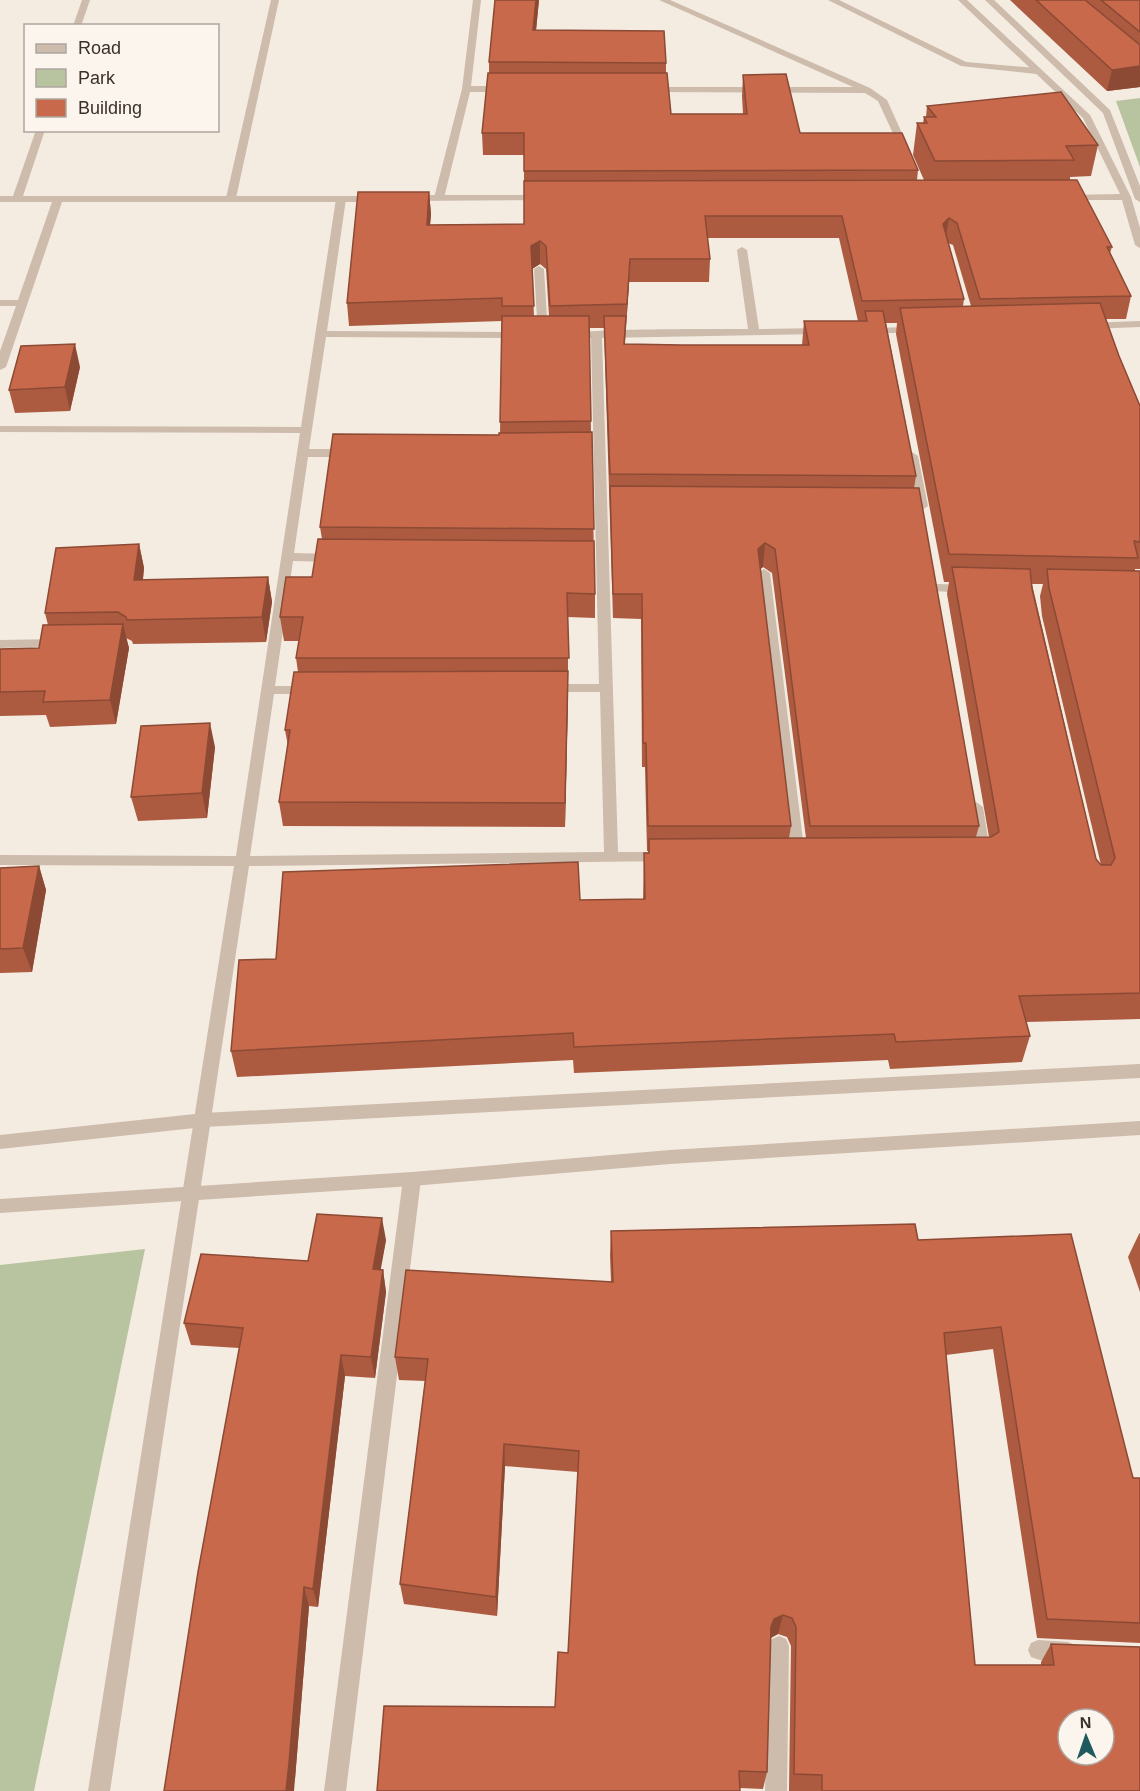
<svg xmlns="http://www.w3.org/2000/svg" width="1140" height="1791" viewBox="0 0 1140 1791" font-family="Helvetica,sans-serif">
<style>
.green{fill:#b8c4a0}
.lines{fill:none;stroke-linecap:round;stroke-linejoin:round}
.minor{fill:#cdbbac;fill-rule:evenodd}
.tertiary{fill:#cdbbac;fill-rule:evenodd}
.wall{fill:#ac5a40;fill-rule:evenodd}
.shaded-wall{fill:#8c4a34}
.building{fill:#c8694b;stroke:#8c4a34;stroke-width:1.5;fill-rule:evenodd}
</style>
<rect width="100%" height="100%" fill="#f4ebe1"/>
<g class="green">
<path d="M1140,98V167L1116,101Z"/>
<path d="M145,1249L34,1791H0V1265Z"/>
</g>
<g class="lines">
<g class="minor">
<path d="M82,0H90L81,26H73Z"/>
<path d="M271,0H279L236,198L231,201L226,198Z"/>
<path d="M473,0H481L471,86H507L511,89L507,92H470L444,198L439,201L434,198L462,89Z"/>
<path d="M659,0H670L870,88L887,100L910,151L902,153L878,101L865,93L645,92V88L648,87H853Z"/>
<path d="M828,0H839L966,62L1036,68L1040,71L1036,74L961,66Z"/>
<path d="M36,130H45L22,199L14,201L12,199Z"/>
<path d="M58,196L63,199L6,367L0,370V351L16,306H0V300H18L53,199Z"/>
<path d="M341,196L346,199L327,331L522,332L527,335L522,338L326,337L309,449H351L357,453L351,457H308L294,553L335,554L341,558L335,562L293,561L275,686H312L319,690L312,694H274L250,856L604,852L600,692H549L542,688L549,684H599L591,338H570L565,335C573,328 725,329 748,329L737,250L742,247L747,250L759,329L822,328L827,331L822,334L602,338L618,852H663L668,853L670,857L668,861L249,866L110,1791H88L234,866L0,865V855L236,856L300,433L0,432V426L301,427L336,199Z"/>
<path d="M539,266L544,269L548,334L543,337L538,334L534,269Z"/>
<path d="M1140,321V327L1089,329L1084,326L1089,323Z"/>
<path d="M915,327L920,330L919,332L867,334L862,331L867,328Z"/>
<path d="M912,452L918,456L928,506L922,510L916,506L906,456Z"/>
<path d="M764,569L770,573L805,856L798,861L791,856L758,573Z"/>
<path d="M937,584L967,585L973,589L967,593L933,591L931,588L933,585Z"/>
<path d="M58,639L65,643L63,646L0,648V640Z"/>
<path d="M976,802L983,807L991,857L984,862L977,857L969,807Z"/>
<path d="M412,1172L418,1174L421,1179L346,1791H324L403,1179L406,1174Z"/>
<path d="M779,1636L786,1639L789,1646L787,1791H765L769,1646L772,1639Z"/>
<path d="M1038,1640L1068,1642L1075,1645L1078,1652L1075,1659C1063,1665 1043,1662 1031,1657L1028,1650L1031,1643Z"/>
</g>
<g class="tertiary">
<path d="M958,0H967L1090,115L1131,197L1140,228V248L1135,245L1122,200H1063V196L1066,195L1120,194L1083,118Z"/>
<path d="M985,0H994L1110,110L1140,186V202L1135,199L1103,113Z"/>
<path d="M544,195L547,196V200L409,201L404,198L409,195Z"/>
<path d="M0,196H376L381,199L376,202H0Z"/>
<path d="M1140,1064V1078L204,1127L0,1149V1135L204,1113Z"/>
<path d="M1140,1121V1135L670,1164L412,1186L0,1213V1199L412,1172L670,1150Z"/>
</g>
</g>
<g class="wall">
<path d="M495,0H539L536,30L666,63V73L671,114H743L742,96L743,75L800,133L918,170L917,180H924L913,155L917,123H923L924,117H926L927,106L1098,145L1091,176L1070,177V180L1112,247L1110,253L1131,296L1126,319H1106L1119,356L1140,406V569H1135V571H1140V1019L1026,1022L1030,1036L1022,1062L890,1069L888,1060L574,1073L573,1060L237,1077L231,1051L276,959L580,900L643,899L644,853H648V851H647L645,767H642L641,619L613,618L604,328H589L591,432L595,594V618L568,617V695L565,827L283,826L279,802L288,746L285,730L298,672L296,658L299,641H284L280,617L312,577L322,539L320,527L499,435L500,433L502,321L349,326L347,303L429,192L431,214L430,225L524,224V155H483L482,133L489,73V62ZM707,238H839L858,321H804L802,345H681L625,344L629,282H709L710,259ZM948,243L953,245L971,306H963L964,299ZM540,264L546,269L549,316H534L532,269ZM886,323H897L896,334L944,582H949L947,594L989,837H976L979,826L914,488L916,476ZM763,567L772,573L806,838H789L791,826L760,569ZM1032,584H1043L1040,596L1042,616L1101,865L1096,859Z"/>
<path d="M1010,0H1140V87L1107,91Z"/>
<path d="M80,367L70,411L15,413L9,390Z"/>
<path d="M139,544L144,568L143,580L268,577L272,602L266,642L133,644L132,641L126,638L129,648L116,724L50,727L46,715L0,716V649L39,648L48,625L45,613Z"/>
<path d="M215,747L207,818L138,821L131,797Z"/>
<path d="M39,866L46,890L32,972L0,973V868Z"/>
<path d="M611,1231L918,1240L1071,1234L1133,1478H1140V1643L1037,1638L993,1349L946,1355L975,1665H1041V1662L1051,1644L1140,1791H789L791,1646L787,1637L778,1634L771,1638L767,1772L763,1789L740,1788L555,1707L568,1653L578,1472L505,1466L497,1616L404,1604L400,1584L425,1381L399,1380L395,1357L611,1282L610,1255Z"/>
<path d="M1140,1233V1292L1128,1257L1139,1234Z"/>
<path d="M386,1240L380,1270H383L386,1292L375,1378L345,1376L318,1607L309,1606L295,1779L239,1348L191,1345L184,1323L308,1261Z"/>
</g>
<g class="shaded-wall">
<path d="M536,0H539L534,51L533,30Z"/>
<path d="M1140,66V87L1107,91L1112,70Z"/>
<path d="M429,192L431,214L428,248L427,225Z"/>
<path d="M949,218L945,241L943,224Z"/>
<path d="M540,241V264L532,269L531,246Z"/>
<path d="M630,259L629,282L626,328L627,304Z"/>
<path d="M75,344L80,367L70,411L65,387Z"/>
<path d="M765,543L763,567L756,573L758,549Z"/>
<path d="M139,544L144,568L140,604L134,580Z"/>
<path d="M268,577L272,602L266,642L262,617Z"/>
<path d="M123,624L129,648L116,724L110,700Z"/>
<path d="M568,671V695L565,827V803Z"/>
<path d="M210,723L215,747L207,818L202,793Z"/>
<path d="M39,866L46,890L32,972L23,948Z"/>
<path d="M382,1218L386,1240L377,1291L373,1269Z"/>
<path d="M383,1270L386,1292L375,1378L371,1357Z"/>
<path d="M341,1355L345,1376L318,1607L313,1589Z"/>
<path d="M504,1444L505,1466L497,1616L496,1597Z"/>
<path d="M304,1587L309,1606L295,1779L294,1791H286Z"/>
<path d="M783,1615L778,1634L770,1638L771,1627L774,1619Z"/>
</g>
<g class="building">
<path d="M495,0H536L533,30L664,31L666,63L489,62Z"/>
<path d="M1036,0H1085L1140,45V66L1112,70Z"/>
<path d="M1101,0H1140V32Z"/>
<path d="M488,73H667L671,114H747L743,75L786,74L800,133H902L918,170L524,171V133H482Z"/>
<path d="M1061,92L1098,145L1066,146L1074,160L935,161L917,123H927L924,117H936L927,106Z"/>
<path d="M1077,180L1112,247H1107L1131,296L980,299L957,223L949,218L943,224L964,299L862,301L842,216H705L710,259H630L627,304L550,306L546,246L540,241L531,246L534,306H502V298L347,303L358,192H429L427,225L524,224V181Z"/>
<path d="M1100,303L1119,356L1140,406V542L1134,541L1138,558L949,554L900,308Z"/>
<path d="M865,311H883L916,476L610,474L604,316H626L624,344L681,345H809L804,321H867Z"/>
<path d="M502,316H589L591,421L500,422Z"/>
<path d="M75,344L65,387L9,390L21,346Z"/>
<path d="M592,432L594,529L320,527L333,434L499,435V433Z"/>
<path d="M610,486L919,488L979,826H810L775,549L765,543L758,549L791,826H648L646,743H643L642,594H613Z"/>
<path d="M318,539L594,541L595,594L567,593L569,658H296L303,617H280L286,577H312Z"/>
<path d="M139,544L134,580L268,577L262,617L127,620L126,617L118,612L45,613L56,548Z"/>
<path d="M952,567L1030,569L1032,589L1096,859L1101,865H1111L1115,858L1049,588L1047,569L1140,571V993L1019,996L1030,1036L896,1042L894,1034L574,1047L573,1033L231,1051L239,960L276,959L283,872L578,862L580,900L645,899L644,853H649V839L991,837L999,832Z"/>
<path d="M123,624L110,700L43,702L45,691L0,692V649L39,648L43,625Z"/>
<path d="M568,671L565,803L279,802L290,730H285L294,672Z"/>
<path d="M210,723L202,793L131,797L141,726Z"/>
<path d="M39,866L23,948L0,949V868Z"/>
<path d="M317,1214L382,1218L373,1269L383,1270L371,1357L341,1355L313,1589L304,1587L289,1763L286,1791H164L198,1572L243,1328L184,1323L201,1254L308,1261Z"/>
<path d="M915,1224L918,1240L1071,1234L1133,1478H1140V1623L1047,1619L1001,1327L944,1333L975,1665H1054L1051,1644L1140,1647V1791H822V1775L794,1774L796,1627L792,1618L783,1615L774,1619L771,1627L767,1772L739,1771L740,1791H377L384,1706L555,1707L558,1652L568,1653L579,1451L504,1444L496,1597L400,1584L428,1359L395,1357L406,1270L613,1282L611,1231ZM1068,1719H1104V1755H1068Z"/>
</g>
<rect x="24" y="24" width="195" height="108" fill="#fbf5ee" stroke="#aea6a0" stroke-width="1.5"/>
<rect x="36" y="44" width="30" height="9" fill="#cdbbac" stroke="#aea6a0" stroke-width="1.5"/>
<text x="78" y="54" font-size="18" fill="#3b302b">Road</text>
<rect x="36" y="69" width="30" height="18" fill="#b8c4a0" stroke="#aea6a0" stroke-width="1.5"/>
<text x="78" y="84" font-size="18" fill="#3b302b">Park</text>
<rect x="36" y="99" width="30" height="18" fill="#c8694b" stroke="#aea6a0" stroke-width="1.5"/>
<text x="78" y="114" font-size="18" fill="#3b302b">Building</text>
<g transform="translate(1086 1737) rotate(358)"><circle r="28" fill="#fbf5ee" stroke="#aea6a0" stroke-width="1.5"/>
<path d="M0-4.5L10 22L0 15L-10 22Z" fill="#1f5a5e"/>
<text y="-9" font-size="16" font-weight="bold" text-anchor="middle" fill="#3b302b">N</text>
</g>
</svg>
